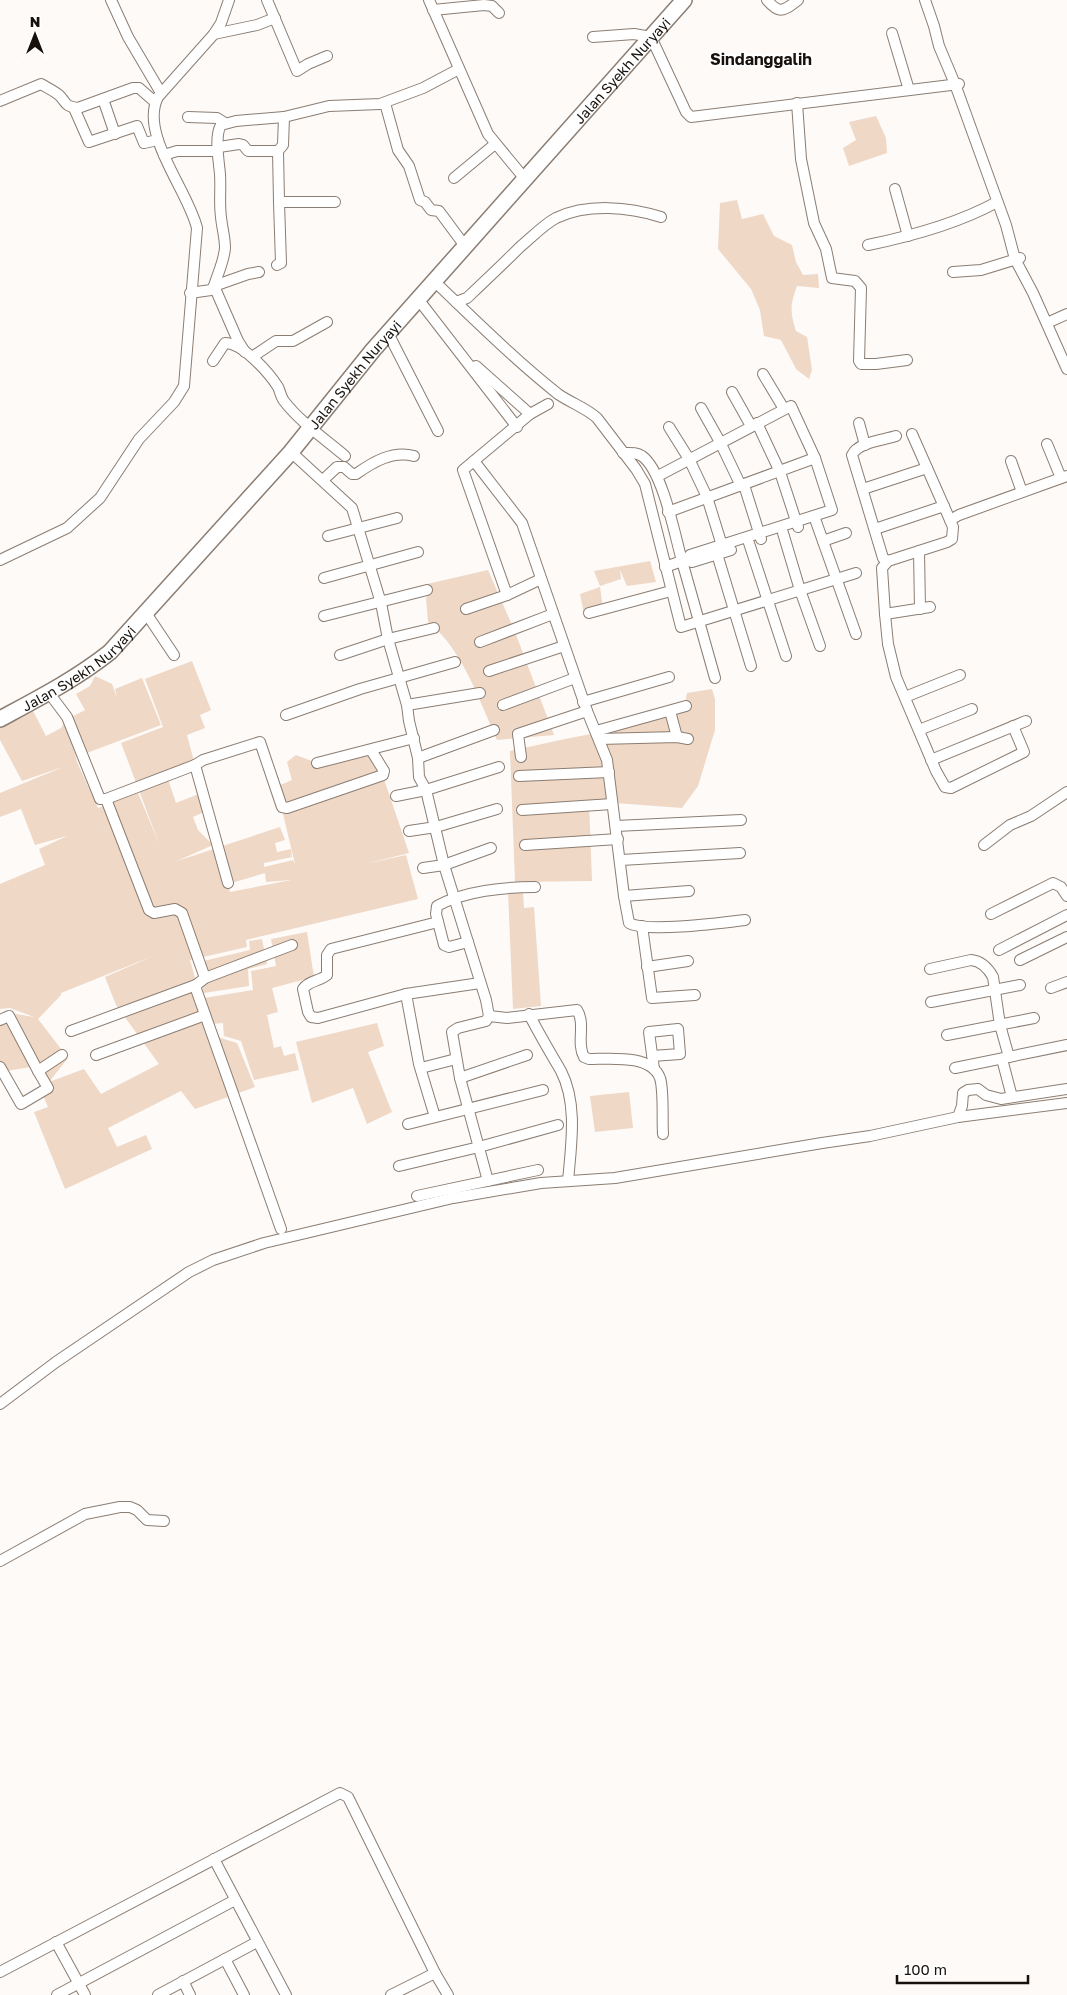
<svg xmlns="http://www.w3.org/2000/svg" width="1067" height="1995" viewBox="0 0 1067 1995" font-family="'Golos Text',sans-serif">
<style>
.green{fill:#efd8c6;fill-rule:evenodd}
.lines{fill:none;stroke-linecap:round;stroke-linejoin:round}
.minor-casing{stroke:#8b7d72;stroke-width:12}
.secondary-casing{stroke:#8b7d72;stroke-width:18}
.minor{stroke:#fff;stroke-width:10}
.secondary{stroke:#fff;stroke-width:15}
.labels{text-anchor:middle;dominant-baseline:central;stroke-width:4;stroke-linejoin:round;paint-order:stroke}
.street-label{font-size:14px;fill:#16110d;stroke:#fff}
.quarter-label{font-size:16px;font-weight:bold;fill:#16110d;stroke:#fff}
</style>
<rect width="100%" height="100%" fill="#fdfaf8"/>
<g class="green">
<path d="M876,116L886,138L887,153L849,166L843,148L856,140L849,122Z"/>
<path d="M737,200L742,219L763,214L774,236L792,245L796,262L803,275L818,274L819,288L797,286C790,305 790,312 796,331L807,337L812,370L809,379L796,369L781,340L764,336L760,310L751,289L718,249L720,203Z"/>
<path d="M650,561L656,582L627,586L620,570L621,579L600,586L594,571Z"/>
<path d="M488,570L515,632L554,735L497,740C480,702 462,648 428,622L426,598L430,593L427,584Z"/>
<path d="M600,587L603,608L584,614L580,594Z"/>
<path d="M192,661L211,710L200,715L205,728L187,735L195,765L168,779L176,803L201,793L206,811L193,817L198,830L213,845L177,861L280,827L285,840L275,843L277,852L291,849L292,857L264,863V867L293,860L295,864L283,814L384,779L409,853L365,864L406,855L418,899L246,940L247,947L190,960L211,1035L237,1043L255,1087L195,1109L181,1091L108,1128L117,1147L146,1135L152,1149L65,1189L34,1112L48,1107L39,1086L48,1082L37,1066L0,1072V1016L10,1013L34,1017L10,1008L0,1009V884L45,865L39,849L67,836L35,845L21,809L0,817V793L63,767L22,781L0,740V721L31,707L46,736L61,728L66,720L85,710L76,694L90,686L95,676L112,684L117,698L115,689L142,678L161,725L79,756L73,744L77,762L98,808L138,793L160,846L121,743L163,727L145,679ZM265,873L266,882L291,880L230,892L228,884ZM153,956L105,977L116,1005L159,1064L101,1094L84,1069L49,1082L68,1058L38,1019L61,995V993Z"/>
<path d="M712,689L715,699V730L698,786L682,808L589,801L592,881L515,882L510,751L565,739L622,728L685,703L687,693Z"/>
<path d="M369,752L383,773L285,806L278,786L292,780L287,762L296,755L317,763Z"/>
<path d="M508,892H523L524,908L534,907L541,1006L513,1009Z"/>
<path d="M307,932L314,977L272,988L278,1012L267,1015L274,1048L281,1046L284,1056L295,1053L299,1070L254,1080L241,1041L224,1036L223,1023L210,1024L204,998L253,990L251,971L276,966L271,939Z"/>
<path d="M262,939L267,964L248,969L249,986L204,993L195,963L250,950L249,941Z"/>
<path d="M377,1023L384,1046L368,1052L392,1112L367,1124L353,1088L312,1103L296,1042Z"/>
<path d="M629,1092L633,1128L595,1132L590,1096Z"/>
</g>
<g class="lines">
<g class="minor-casing">
<g id="minor">
<path d="M111,0L128,37L161,93"/>
<path d="M267,0L297,71L308,64L327,56"/>
<path d="M429,0L488,134L525,179"/>
<path d="M767,0C780,15 783,11 798,0"/>
<path d="M925,0L934,26L939,46L955,84L1006,225L1015,259L1033,293L1067,369"/>
<path d="M433,10L484,5L492,6L499,13"/>
<path d="M892,33L909,90"/>
<path d="M214,34L257,25L275,18"/>
<path d="M593,37L634,34L651,37L686,112L691,117L959,84"/>
<path d="M103,99L115,134"/>
<path d="M0,101L41,84C46,87 54,91 59,95C67,103 64,106 78,108L133,88H139L155,102"/>
<path d="M385,103L398,150L409,166L420,200L425,202L431,210L439,211L465,246"/>
<path d="M797,103L801,159L814,223L826,249L832,278L855,281L861,288L859,361L861,364H876L907,360"/>
<path d="M74,108L89,142L137,126L144,143L158,140"/>
<path d="M188,117L217,118L225,123"/>
<path d="M219,147L239,144L243,145L248,151H278L283,145L284,117"/>
<path d="M278,151L279,202H335"/>
<path d="M164,155L177,151H217"/>
<path d="M454,178L495,144"/>
<path d="M895,189L908,236"/>
<path d="M868,245C912,236 957,224 997,202"/>
<path d="M277,265L281,263L279,202"/>
<path d="M953,272L981,270L1020,258"/>
<path d="M434,281C475,320 514,359 558,394C571,403 586,408 597,418L636,469L645,484L681,627L856,573"/>
<path d="M190,293L211,290L214,286L248,274L259,272"/>
<path d="M418,299L517,427"/>
<path d="M456,302L467,298C485,281 503,264 520,247C531,238 543,225 556,218C588,203 629,207 661,217"/>
<path d="M1047,323L1067,314"/>
<path d="M388,333L438,431"/>
<path d="M245,352L238,341L214,286C218,273 224,261 225,248C225,237 222,228 221,217C219,203 221,189 220,174C219,162 214,136 221,125L236,121L284,117L329,106L380,104L423,88L459,69"/>
<path d="M252,357L276,341H293L327,322"/>
<path d="M213,361L225,343C243,343 269,373 278,387C280,391 281,397 284,401C300,422 325,439 345,456"/>
<path d="M476,366L530,414"/>
<path d="M763,374L784,409"/>
<path d="M732,392L751,426"/>
<path d="M701,408L720,442L741,486"/>
<path d="M757,423L780,472L798,527"/>
<path d="M859,423L865,445"/>
<path d="M669,427L689,459L707,497L724,552"/>
<path d="M912,434L950,520"/>
<path d="M1047,444L1061,478"/>
<path d="M291,452L352,508L381,603L388,639L407,705L409,721L418,758L419,777L426,790L444,865L486,1000L489,1016L486,1021L458,1028L452,1032L460,1078L488,1181"/>
<path d="M623,453C630,453 636,452 642,456C663,471 675,536 682,561L665,567"/>
<path d="M474,461L522,523L587,711L607,760L624,896L629,923C648,933 721,923 745,920"/>
<path d="M1011,461L1022,492"/>
<path d="M658,476L791,406L815,458L832,510L690,555L686,560L682,561L715,678"/>
<path d="M323,480L337,467H344L352,474H356C373,462 393,450 414,456"/>
<path d="M744,485L761,539"/>
<path d="M863,489L927,468"/>
<path d="M668,512L815,458"/>
<path d="M814,516L856,634"/>
<path d="M875,529L944,506"/>
<path d="M783,533L800,590L820,646"/>
<path d="M328,536L397,518"/>
<path d="M823,541L846,533"/>
<path d="M749,543L786,656"/>
<path d="M919,551L920,609"/>
<path d="M717,554L751,666"/>
<path d="M0,560L67,528L100,498L139,439L174,402L184,386L197,228C188,190 139,134 158,97L214,34L221,23L229,0"/>
<path d="M686,560L692,562L731,550"/>
<path d="M888,561L883,558L852,455C858,442 884,440 896,436"/>
<path d="M324,578L418,552"/>
<path d="M507,595L463,470L530,414L548,404"/>
<path d="M930,607L885,614L882,568L888,561L947,542L952,539L953,527L950,520L959,515L1067,476"/>
<path d="M466,609L507,595L541,579"/>
<path d="M146,613L174,655"/>
<path d="M589,613L671,591"/>
<path d="M885,614L888,644L896,677L936,771L945,787L951,788L1024,752L1013,726"/>
<path d="M324,616L427,590"/>
<path d="M480,642L553,614"/>
<path d="M340,655L388,639L434,628"/>
<path d="M489,671L564,646"/>
<path d="M49,693L67,717L100,799H106L195,765"/>
<path d="M905,697L960,675"/>
<path d="M583,702L669,677"/>
<path d="M407,705L480,693"/>
<path d="M503,705L575,678"/>
<path d="M670,711L677,737"/>
<path d="M286,715L360,689L455,662"/>
<path d="M919,730L972,709"/>
<path d="M596,731L686,706"/>
<path d="M599,739L677,737L688,739"/>
<path d="M521,757L518,734L587,711"/>
<path d="M418,758L494,730"/>
<path d="M931,760L1026,721"/>
<path d="M317,763L414,738"/>
<path d="M519,776L609,772"/>
<path d="M396,796L426,790L499,767"/>
<path d="M106,799L149,910L154,913L175,909L182,913L205,978"/>
<path d="M522,810L612,804"/>
<path d="M616,826L741,820"/>
<path d="M409,831L436,827L497,809"/>
<path d="M525,845L618,839"/>
<path d="M984,845L1010,825L1031,816L1067,792"/>
<path d="M621,860L740,853"/>
<path d="M423,868L444,865L491,848"/>
<path d="M228,883L195,765L203,760L260,742L282,807L287,808L383,775L384,771L371,750"/>
<path d="M624,896L689,891"/>
<path d="M991,914L1053,883L1061,887L1067,896"/>
<path d="M438,922L331,949L327,955V975C320,981 308,981 303,989L308,1012L311,1017L318,1018L406,994L480,983"/>
<path d="M642,926L652,998L695,995"/>
<path d="M468,942L449,947L444,945L436,914L437,906C464,891 505,887 535,887"/>
<path d="M999,950L1067,915"/>
<path d="M1020,960L1067,937"/>
<path d="M647,967L688,961"/>
<path d="M930,969L971,960C981,961 988,968 993,977L1000,1025L1009,1057"/>
<path d="M1051,988L1067,982"/>
<path d="M406,994L419,1064L435,1117"/>
<path d="M931,1002L1020,985"/>
<path d="M529,1014C539,1034 550,1052 561,1071C578,1104 571,1146 568,1181"/>
<path d="M489,1016L507,1018L577,1010C586,1024 576,1043 584,1057L589,1059C610,1059 651,1054 660,1078C664,1090 662,1120 663,1134"/>
<path d="M0,1020L9,1016L38,1071L62,1055"/>
<path d="M71,1031L196,985"/>
<path d="M947,1035L1034,1018"/>
<path d="M96,1055L205,1015"/>
<path d="M652,1056L680,1054L678,1029L649,1032L654,1069"/>
<path d="M1002,1059L1012,1097"/>
<path d="M0,1067L21,1104L48,1088L38,1071"/>
<path d="M421,1068L456,1059"/>
<path d="M955,1068L1067,1045"/>
<path d="M460,1078L527,1055"/>
<path d="M958,1117L962,1106L963,1093L968,1090L978,1089L986,1095L1001,1099L1067,1089"/>
<path d="M408,1124L543,1090"/>
<path d="M399,1166L479,1147L558,1125"/>
<path d="M417,1196L538,1170"/>
<path d="M281,1229L196,989V985L205,978L292,945"/>
<path d="M0,1404L56,1362L189,1272L213,1260L264,1243L453,1198L541,1183L615,1178L822,1143L870,1136L958,1117L1067,1103"/>
<path d="M0,1561L85,1514L120,1507H130L137,1510L147,1520L164,1521"/>
<path d="M214,1859L286,1995"/>
<path d="M56,1942L85,1995"/>
<path d="M225,1959L244,1995"/>
<path d="M0,1972L340,1793L348,1797L435,1973"/>
<path d="M183,1981L190,1995"/>
<path d="M57,1995L235,1900"/>
<path d="M158,1995L257,1942"/>
<path d="M391,1995L435,1973L448,1995"/>
</g>
</g>
<g class="secondary-casing">
<g id="secondary">
<path id="s1" d="M0,719C39,698 76,679 110,652L291,452L373,350L684,0"/>
</g>
</g>
<use href="#minor" class="minor"/>
<use href="#secondary" class="secondary"/>
</g>
<g class="labels">
<g class="street-label">
<text stroke="none"><textPath href="#s1" startOffset="904">Jalan Syekh Nuryayi</textPath></text>
<text stroke="none"><textPath href="#s1" startOffset="499">Jalan Syekh Nuryayi</textPath></text>
<text stroke="none"><textPath href="#s1" startOffset="94">Jalan Syekh Nuryayi</textPath></text>
</g>
<g class="quarter-label">
<text x="761" y="59">Sindanggalih</text>
</g>
</g>
<g transform="translate(35 35)" stroke="#ffffff" stroke-width="4" paint-order="stroke">
<path d="M0-4L9 19L0 12L-9 19Z" fill="#16110d"/>
<text y="-8" font-size="14" font-weight="bold" text-anchor="middle" fill="#16110d">N</text>
</g>
<path d="M897 1975v8h131v-8" fill="none" stroke="#16110d" stroke-width="2.5"/>
<text x="904" y="1975" font-size="15" fill="#16110d" stroke="#ffffff" stroke-width="4" paint-order="stroke">100 m</text>
</svg>
